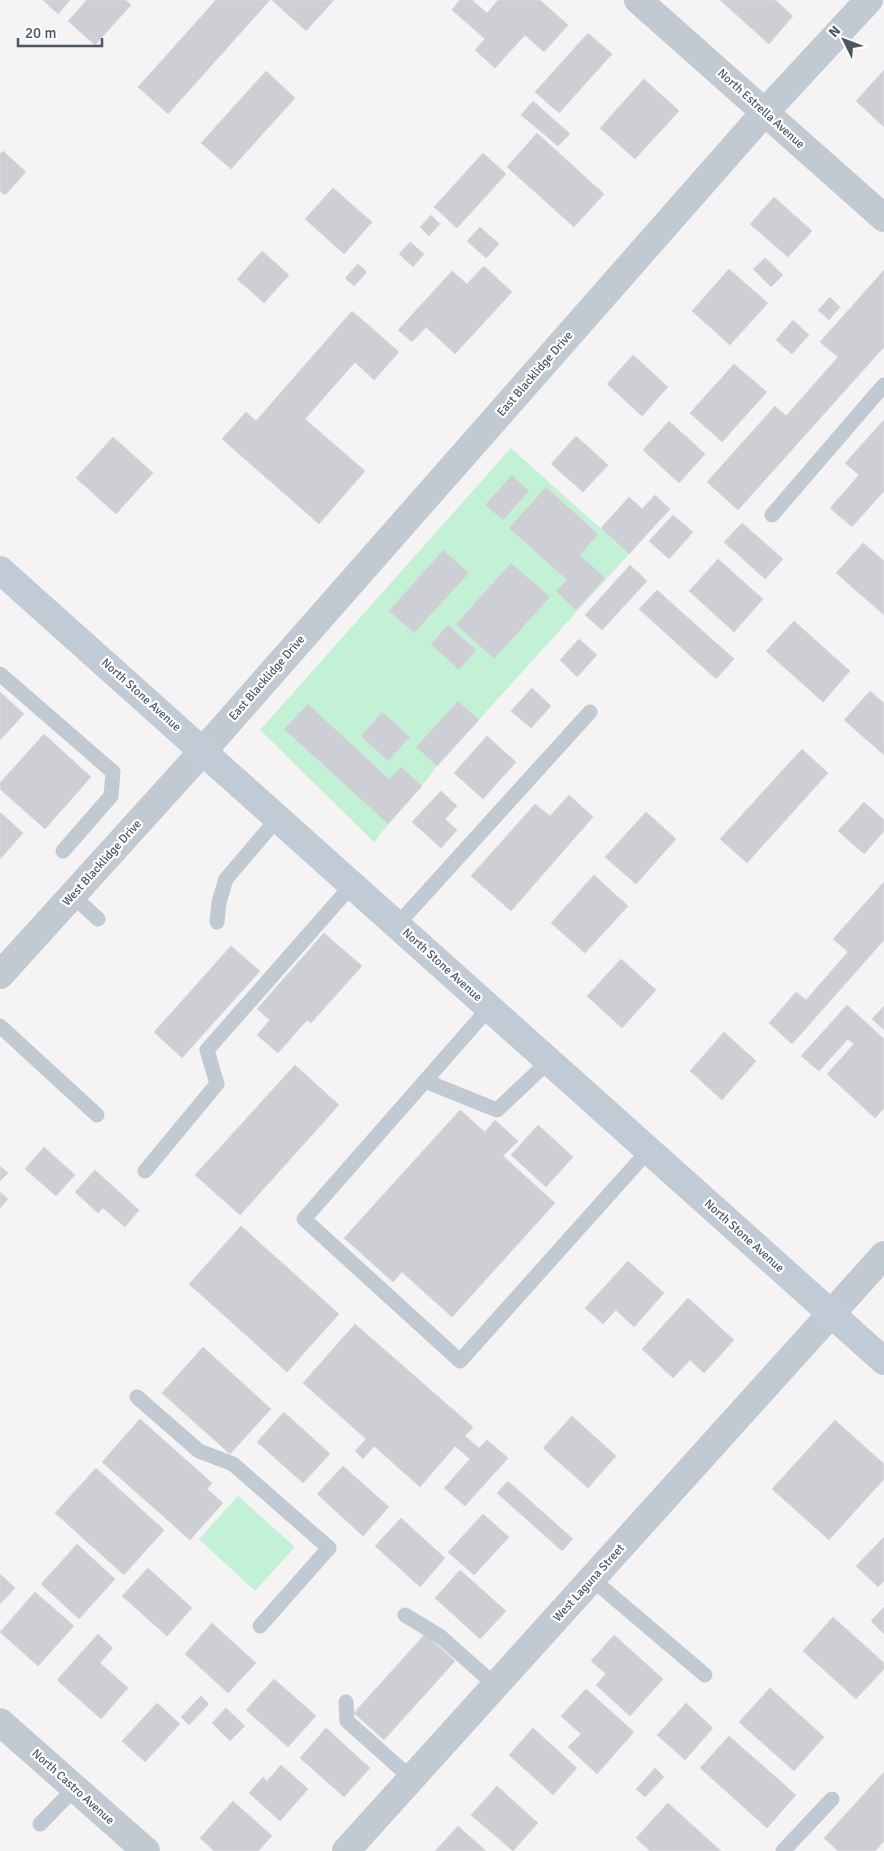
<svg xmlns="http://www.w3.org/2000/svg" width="884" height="1851" viewBox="0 0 884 1851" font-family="Signika,sans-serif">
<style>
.green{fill:#c3f1d5}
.building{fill:#cdcfd5;stroke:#d7d9de}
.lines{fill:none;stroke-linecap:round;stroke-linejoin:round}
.service{stroke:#c1cad2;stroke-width:15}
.minor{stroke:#c1cad2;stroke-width:28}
.secondary{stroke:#c1cbd6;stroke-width:28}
.labels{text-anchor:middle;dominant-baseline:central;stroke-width:4.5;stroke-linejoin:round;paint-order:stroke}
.street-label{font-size:12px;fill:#4a5661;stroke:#fff}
</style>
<rect width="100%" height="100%" fill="#f5f3f3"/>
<g class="green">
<path d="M511,448L629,554L437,766C418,793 394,816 374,842L260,730Z"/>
<path d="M238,1496L295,1547L255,1591L199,1539Z"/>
</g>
<g class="building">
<path d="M43,0H70L58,14Z"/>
<path d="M87,0H126L131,5L95,45L68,21Z"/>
<path d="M216,0H270L168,114L138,87Z"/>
<path d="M272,0H334L306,31Z"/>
<path d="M460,0H472L487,13L498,0H540L568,25L544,52L525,35L495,68L475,50L485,39L452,10Z"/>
<path d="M720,0H775L793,16L769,44Z"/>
<path d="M588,33L612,54L559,113L535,92Z"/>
<path d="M884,70V127L856,101Z"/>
<path d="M266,71L295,98L231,169L201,143Z"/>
<path d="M644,79L679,111L635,159L600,128Z"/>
<path d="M533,101L570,134L558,146L521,115Z"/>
<path d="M537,133L604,194L574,227L507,167Z"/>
<path d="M3,151L26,172L5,195L0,191V154Z"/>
<path d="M483,153L506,174L457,228L434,207Z"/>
<path d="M333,188L372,222L344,254L305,219Z"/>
<path d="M774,197L812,231L788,257L750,224Z"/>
<path d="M431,215L440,224L429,236L420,227Z"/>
<path d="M480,227L499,244L486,258L467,241Z"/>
<path d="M410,242L424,254L413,267L399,254Z"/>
<path d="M262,251L289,275L264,303L237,279Z"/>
<path d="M765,258L783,275L771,287L753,269Z"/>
<path d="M358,264L367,272L354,286L345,278Z"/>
<path d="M484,266L512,292L455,354L426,327L412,342L398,330L452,271L467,284Z"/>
<path d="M729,269L768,303L730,345L692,311Z"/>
<path d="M884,270V347L738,510L707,482L775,406L786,416L838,357L820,342Z"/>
<path d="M830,297L840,307L829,320L818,310Z"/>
<path d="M352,311L399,352L374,380L355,362L305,419L365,471L319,524L222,439L246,412L256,421Z"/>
<path d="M793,320L809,335L792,354L776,340Z"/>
<path d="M633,355L668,387L642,416L607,384Z"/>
<path d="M734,364L767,392L722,442L690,413Z"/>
<path d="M884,420V491L852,527L830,508L859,475L845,463Z"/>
<path d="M669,421L705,454L679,483L643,450Z"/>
<path d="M576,436L608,465L583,492L551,464Z"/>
<path d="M113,437L153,473L116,514L76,478Z"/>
<path d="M512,475L529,491L503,520L485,505Z"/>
<path d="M546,487L598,534L580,555L605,578L576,610L556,591L567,580L509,528Z"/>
<path d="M655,495L670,509L629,554L601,528L629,497L642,509Z"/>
<path d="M673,515L693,532L669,559L649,541Z"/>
<path d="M742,523L783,559L765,579L724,542Z"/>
<path d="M863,543L884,561V615L836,573Z"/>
<path d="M443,550L469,573L414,633L389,611Z"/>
<path d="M718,559L763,599L734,632L689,591Z"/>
<path d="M511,563L550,597L494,659L456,624Z"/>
<path d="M630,565L647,581L602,630L585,615Z"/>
<path d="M657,590L734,659L716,679L639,609Z"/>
<path d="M794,621L850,671L823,702L766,651Z"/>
<path d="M448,625L476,650L459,670L431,644Z"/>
<path d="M579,639L597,655L577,677L560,660Z"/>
<path d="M532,688L551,706L531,728L511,711Z"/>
<path d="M870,691L884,703V755L844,720Z"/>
<path d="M0,692L24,714L0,740Z"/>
<path d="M458,701L479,720L437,766L416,747Z"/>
<path d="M308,704L389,779L401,767L422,786L388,824L284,729Z"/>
<path d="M382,712L410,737L388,761L361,736Z"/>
<path d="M44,734L91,777L45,829L0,789V783Z"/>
<path d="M487,736L516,762L483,799L454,773Z"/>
<path d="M802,749L828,773L747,863L720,839Z"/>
<path d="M441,791L457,806L445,819L457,830L441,848L412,822Z"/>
<path d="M569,795L593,817L511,911L471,876L535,804L550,816Z"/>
<path d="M864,802L884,820V831L864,854L838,831Z"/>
<path d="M0,812L23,833L0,859Z"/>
<path d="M646,812L676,839L636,884L605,857Z"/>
<path d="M594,875L628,906L585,953L551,923Z"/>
<path d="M884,882V940L792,1044L769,1023L796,992L806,1000L848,952L833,939Z"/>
<path d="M324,933L362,966L311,1023L307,1020L278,1053L257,1035L270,1020L257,1009Z"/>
<path d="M231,946L260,971L182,1058L154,1032Z"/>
<path d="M621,959L656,990L622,1028L587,996Z"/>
<path d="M847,1005L884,1039V1108L875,1118L827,1074L854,1044L848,1039L819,1071L801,1056Z"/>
<path d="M884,1006V1030L872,1019Z"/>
<path d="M724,1032L756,1061L722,1100L690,1071Z"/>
<path d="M295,1065L339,1105L240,1215L195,1175Z"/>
<path d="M460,1110L485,1132L495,1120L518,1141L503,1156L555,1203L452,1317L402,1272L393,1282L344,1238Z"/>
<path d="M538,1125L573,1157L546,1187L511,1155Z"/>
<path d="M44,1147L75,1175L56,1196L25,1169Z"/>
<path d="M0,1166L8,1173L0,1181Z"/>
<path d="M95,1170L139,1210L125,1227L103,1208L98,1213L75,1192Z"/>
<path d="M0,1192L8,1199L0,1208Z"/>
<path d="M241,1226L339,1314L287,1372L189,1284Z"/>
<path d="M628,1261L664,1293L634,1327L616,1310L603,1324L585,1308Z"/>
<path d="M688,1298L734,1340L704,1373L690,1360L673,1378L642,1349Z"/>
<path d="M355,1324L473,1427L465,1436L479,1448L487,1440L508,1458L465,1506L444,1488L470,1459L455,1446L420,1487L374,1446L363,1459L355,1451L366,1439L303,1383Z"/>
<path d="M203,1347L271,1409L230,1454L162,1393Z"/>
<path d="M284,1412L330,1454L303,1483L257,1442Z"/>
<path d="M572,1416L616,1456L588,1488L543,1448Z"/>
<path d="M140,1419L212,1483L207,1489L223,1503L190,1540L102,1462Z"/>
<path d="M835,1420L884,1464V1479L829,1540L772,1489Z"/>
<path d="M343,1466L389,1507L363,1536L317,1494Z"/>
<path d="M96,1468L164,1530L124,1575L55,1513Z"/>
<path d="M508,1481L573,1539L562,1551L497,1493Z"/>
<path d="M483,1514L509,1537L474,1575L448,1552Z"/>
<path d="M401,1518L445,1558L420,1587L375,1546Z"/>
<path d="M884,1537V1581L878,1587L856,1566Z"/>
<path d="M77,1544L115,1579L79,1619L41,1584Z"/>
<path d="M148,1568L192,1608L167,1636L122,1596Z"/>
<path d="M460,1570L506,1611L480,1639L435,1598Z"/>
<path d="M0,1574L15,1588L0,1604Z"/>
<path d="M35,1592L74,1626L38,1666L0,1632Z"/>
<path d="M884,1607V1634L871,1621Z"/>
<path d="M833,1617L884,1663V1669L856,1699L803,1651Z"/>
<path d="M212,1623L256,1663L228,1693L185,1654Z"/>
<path d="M98,1634L113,1648L100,1663L128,1688L101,1719L57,1680Z"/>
<path d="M425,1634L455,1661L384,1740L354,1713Z"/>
<path d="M614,1635L663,1679L630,1716L596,1685L606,1674L591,1661Z"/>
<path d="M274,1679L316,1716L288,1747L246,1710Z"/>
<path d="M770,1688L824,1737L794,1771L739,1722Z"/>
<path d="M586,1689L634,1732L597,1774L568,1747L581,1734L561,1716Z"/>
<path d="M201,1696L209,1704L189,1725L181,1717Z"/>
<path d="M157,1703L180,1724L145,1762L122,1741Z"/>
<path d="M686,1703L713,1728L685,1760L657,1735Z"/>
<path d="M226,1708L245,1726L230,1741L212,1723Z"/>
<path d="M326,1728L370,1768L344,1797L300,1758Z"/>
<path d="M533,1728L577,1768L553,1795L509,1755Z"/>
<path d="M729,1736L796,1795L767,1828L700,1768Z"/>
<path d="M281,1765L308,1789L280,1821L249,1793L263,1777L267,1781Z"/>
<path d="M655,1768L664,1777L645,1797L636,1789Z"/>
<path d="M884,1772V1841L875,1851H838L824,1838Z"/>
<path d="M497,1786L538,1823L513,1851L471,1815Z"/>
<path d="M233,1801L272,1836L258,1851H214L200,1838Z"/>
<path d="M668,1803L721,1851H650L636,1838Z"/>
<path d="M458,1826L486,1851H435Z"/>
</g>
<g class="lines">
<g class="service">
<path d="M772,515L884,385"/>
<path d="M0,674L113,772L111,796L63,851"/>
<path d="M72,895L98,919"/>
<path d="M217,922L219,902L226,879L278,818"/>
<path d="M397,925L590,712"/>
<path d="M489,1008L304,1219L460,1361L648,1151"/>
<path d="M0,1026L97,1115"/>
<path d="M425,1081L497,1110L549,1061"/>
<path d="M145,1171L217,1084L207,1050L352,885"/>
<path d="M137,1397L199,1451L233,1464L329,1548L260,1626"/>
<path d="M592,1579L705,1675"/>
<path d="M405,1615L441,1637L495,1685"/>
<path d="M346,1702L347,1721L411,1778"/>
<path d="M40,1824L75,1788"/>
<path d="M783,1851L832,1799"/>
</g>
<g class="minor">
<path d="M638,0L884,218"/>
<path d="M0,975L203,751L765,112L869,0"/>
<path d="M0,1722L146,1851"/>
<path d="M346,1851L884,1255"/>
</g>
<path class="secondary" d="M0,570L884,1361"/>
</g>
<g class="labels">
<g class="street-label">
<text transform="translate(761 109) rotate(42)">North Estrella Avenue</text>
<text transform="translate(535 374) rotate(-49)">East Blacklidge Drive</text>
<text transform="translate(267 678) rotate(-49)">East Blacklidge Drive</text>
<text transform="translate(141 695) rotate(42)">North Stone Avenue</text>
<text transform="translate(102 863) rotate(-48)">West Blacklidge Drive</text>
<text transform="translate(442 965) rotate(42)">North Stone Avenue</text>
<text transform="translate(744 1236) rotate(42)">North Stone Avenue</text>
<text transform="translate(589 1583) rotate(-48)">West Laguna Street</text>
<text transform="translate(73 1787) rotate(42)">North Castro Avenue</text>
</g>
</g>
<g transform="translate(844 40) rotate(312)" stroke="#ffffff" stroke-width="4" paint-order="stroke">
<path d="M0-4L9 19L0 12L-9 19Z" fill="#4a5661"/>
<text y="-8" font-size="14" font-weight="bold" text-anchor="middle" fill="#4a5661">N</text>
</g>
<path d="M18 38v8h84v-8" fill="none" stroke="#4a5661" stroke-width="2.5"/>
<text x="25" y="38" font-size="15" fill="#4a5661" stroke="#ffffff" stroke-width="4" paint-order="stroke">20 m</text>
</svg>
